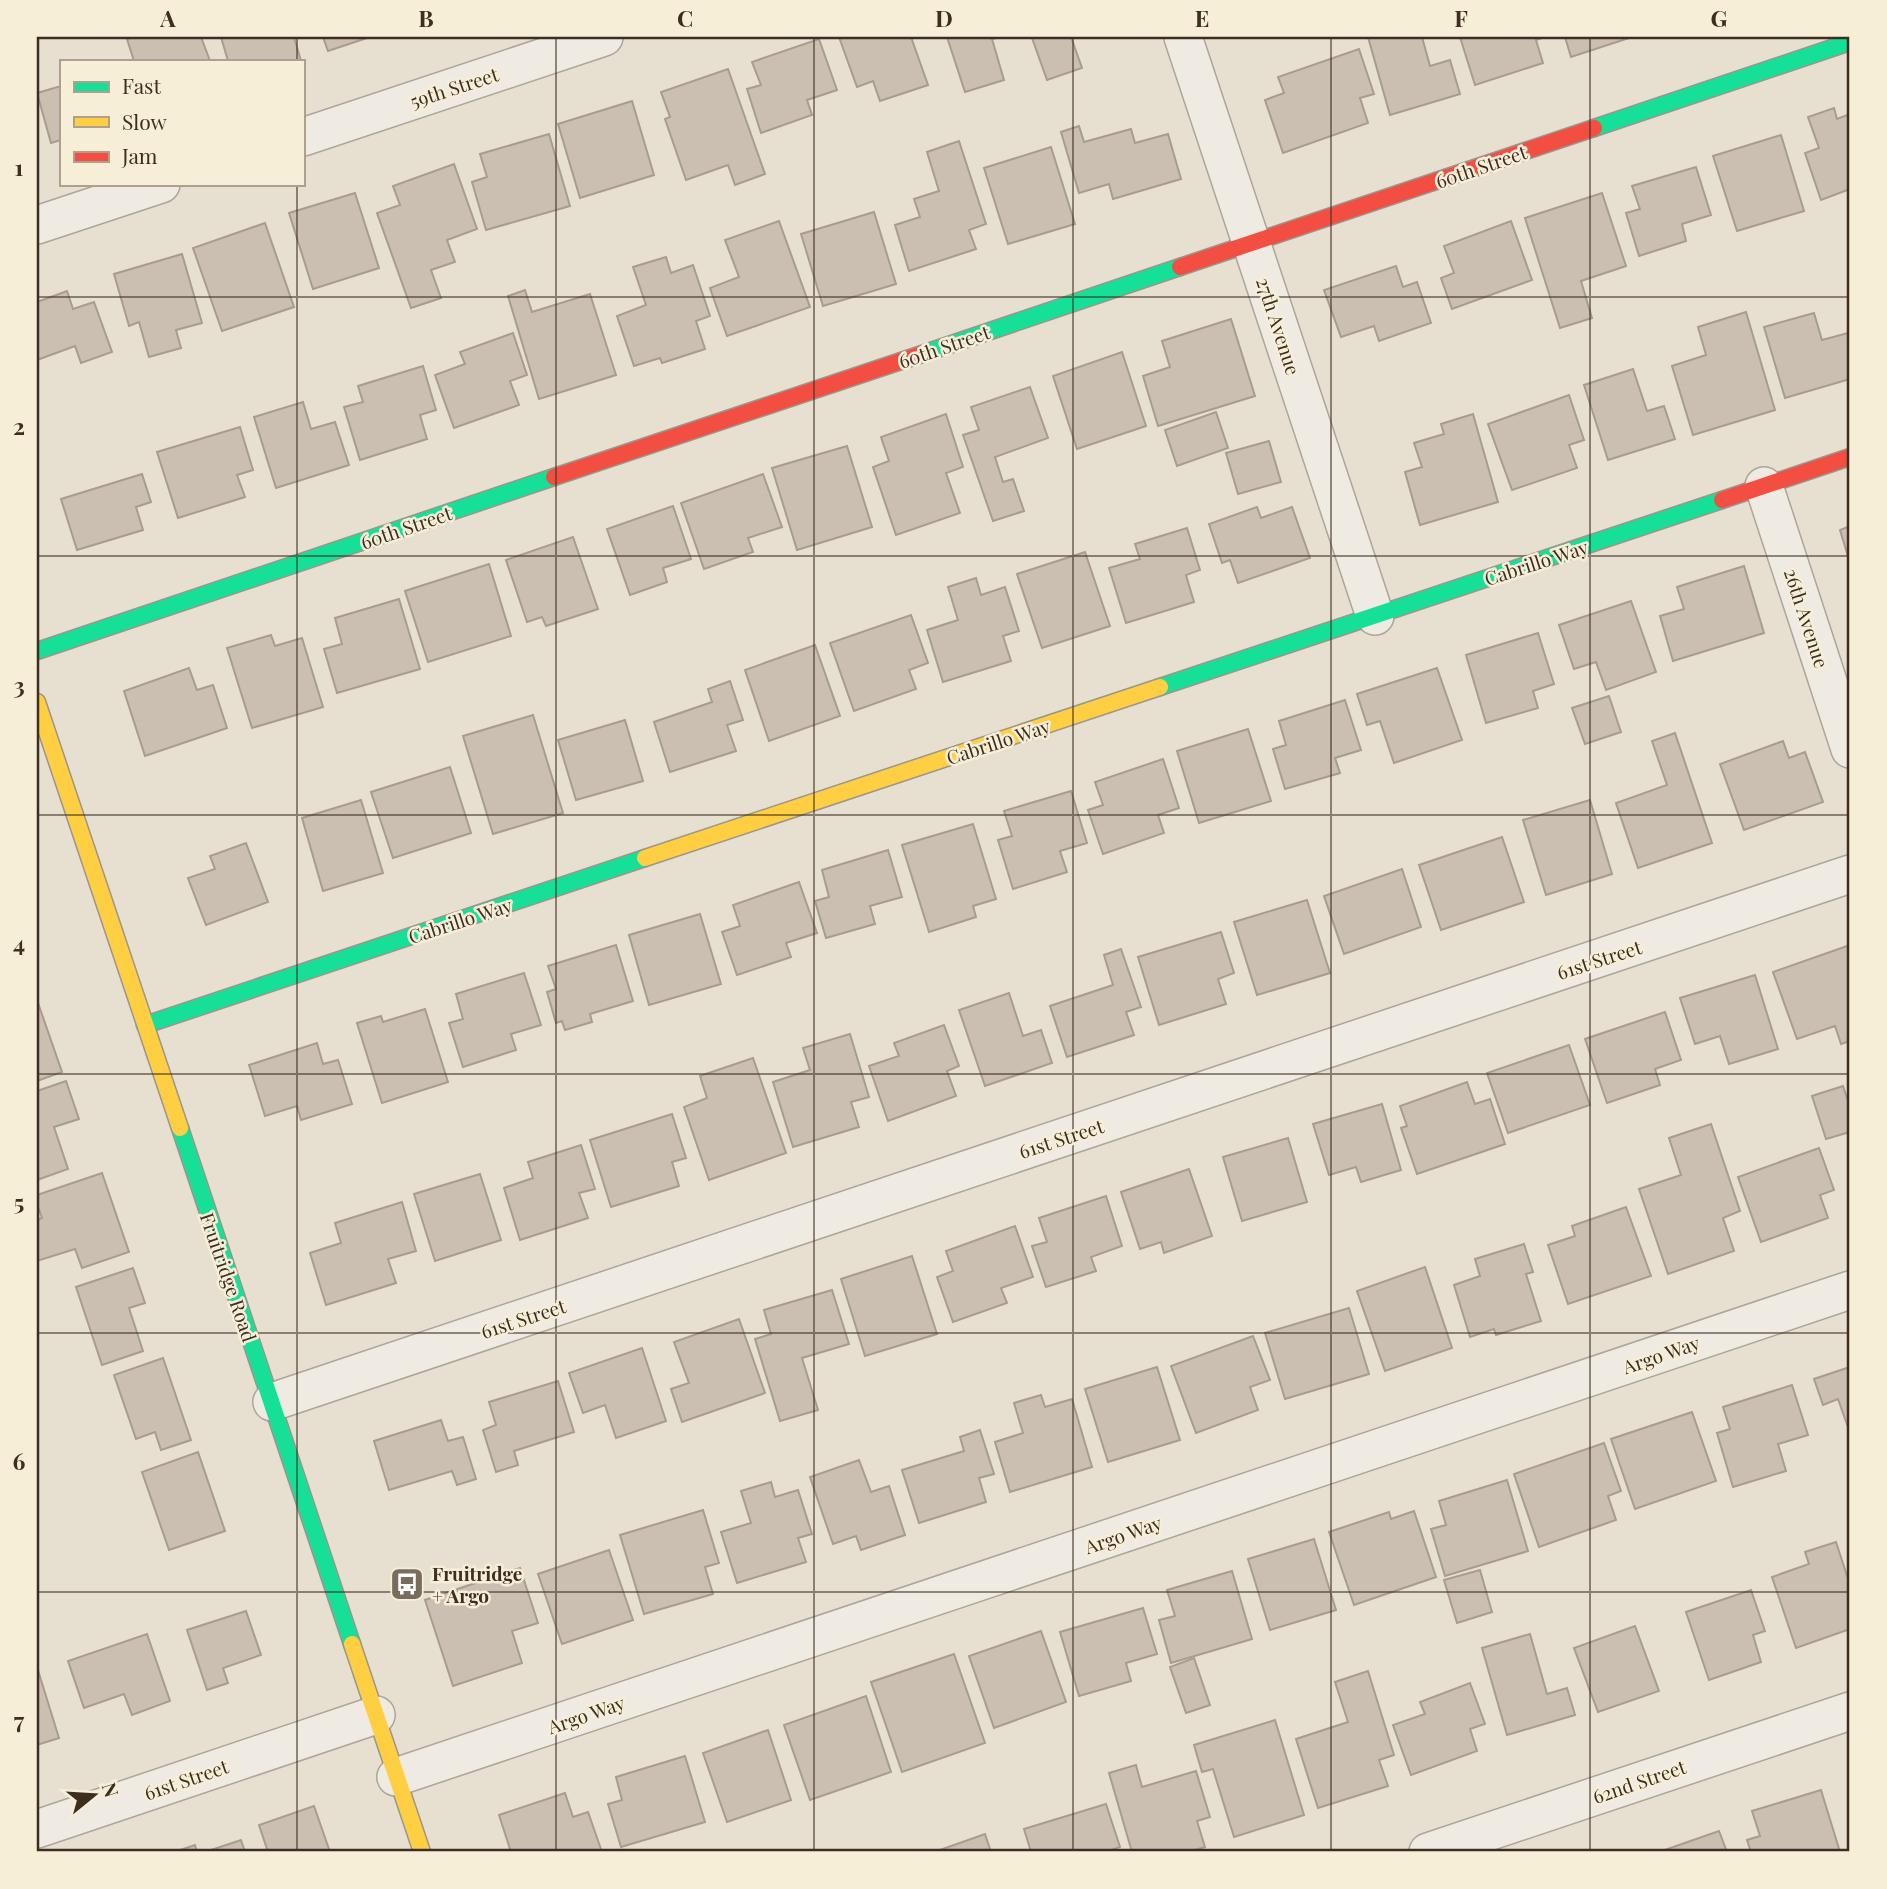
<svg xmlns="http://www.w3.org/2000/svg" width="1887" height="1889" viewBox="0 0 1887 1889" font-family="'Playfair Display',serif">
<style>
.building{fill:#cbbfb2;stroke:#a89c90;stroke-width:2}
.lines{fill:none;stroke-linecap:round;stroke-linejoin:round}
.street-casing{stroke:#ada599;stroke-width:40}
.fast-casing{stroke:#9c958a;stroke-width:19}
.slow-casing{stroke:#9c958a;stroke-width:19}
.jam-casing{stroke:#9c958a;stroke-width:19}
.street{stroke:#efebe3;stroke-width:37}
.fast{stroke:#16e098;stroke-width:16}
.slow{stroke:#ffcf43;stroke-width:16}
.jam{stroke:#f24e42;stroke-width:16}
.grid{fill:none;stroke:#3d2e20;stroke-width:2;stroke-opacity:0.55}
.labels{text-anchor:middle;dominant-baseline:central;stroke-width:5;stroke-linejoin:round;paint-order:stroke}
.street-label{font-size:19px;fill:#3d2e20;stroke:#f7eed8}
.poi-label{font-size:19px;font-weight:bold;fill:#3d2e20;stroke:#f7eed8;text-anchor:start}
.neatline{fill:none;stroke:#3d2e20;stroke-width:2.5}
.grid-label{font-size:23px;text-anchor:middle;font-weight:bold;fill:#3d2e20}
</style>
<rect width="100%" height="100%" fill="#e7e0d1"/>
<g class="building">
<path d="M132,37H201L210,61H134L127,39Z"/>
<path d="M221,37H294L301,61H228Z"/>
<path d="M323,37H370L328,51Z"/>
<path d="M839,37H911L928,85L880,101L873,81L857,87Z"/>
<path d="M947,37H1000L992,39L1004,80L965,92Z"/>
<path d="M1036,37H1071L1082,68L1047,80L1032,38Z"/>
<path d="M1368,37H1422L1430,66L1450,60L1460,94L1390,115Z"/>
<path d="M1460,37H1545L1536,40L1543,63L1475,85Z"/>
<path d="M1565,37H1632L1571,57Z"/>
<path d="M819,39L837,90L807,100L812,115L761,133L747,89L761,85L752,62Z"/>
<path d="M1359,49L1374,94L1360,98L1368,123L1283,153L1265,100L1284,93L1278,77Z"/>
<path d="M728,69L765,174L735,185L728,165L686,180L665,119L670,117L661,92Z"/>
<path d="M61,86V140L51,143L37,93Z"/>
<path d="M632,101L654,175L580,198L558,124Z"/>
<path d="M1834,108L1837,119L1850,114V189L1821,200L1805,153L1819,148L1808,117Z"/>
<path d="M1079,126L1084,142L1131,129L1135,143L1168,134L1181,179L1113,199L1109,184L1079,193L1061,132Z"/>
<path d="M549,134L570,206L486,230L472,182L487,177L480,154Z"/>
<path d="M1781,135L1804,211L1737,231L1713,156Z"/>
<path d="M959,141L986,224L969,230L976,249L909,271L895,225L920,217L914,199L939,191L927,152Z"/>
<path d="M1051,147L1075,224L1008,244L984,168Z"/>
<path d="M454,164L477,229L447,240L455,262L431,270L441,298L411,308L377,213L400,205L393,186Z"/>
<path d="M1696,167L1711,215L1682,224L1686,241L1639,256L1626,213L1640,209L1632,186Z"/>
<path d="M355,193L379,268L313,289L289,213Z"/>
<path d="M1602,193L1626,266L1581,281L1592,318L1560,328L1525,218Z"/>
<path d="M874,212L896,284L823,306L801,234Z"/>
<path d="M779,221L810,307L727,336L710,288L739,277L725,240Z"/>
<path d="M1511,221L1532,280L1452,309L1441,278L1454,273L1444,246Z"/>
<path d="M265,223L294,307L222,331L193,248Z"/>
<path d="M182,254L202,323L176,330L181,348L149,357L139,322L129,326L114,274Z"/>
<path d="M666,257L671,273L693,265L710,316L696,321L705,349L662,363L660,358L634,366L617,316L646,305L633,267Z"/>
<path d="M1396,266L1403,287L1417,282L1431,323L1379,341L1374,326L1341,337L1324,290Z"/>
<path d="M525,290L532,312L590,294L616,375L539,399L508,296Z"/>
<path d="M67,291L73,309L94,302L112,352L81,363L75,346L37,360V302Z"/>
<path d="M1746,312L1775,410L1693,435L1672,366L1706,355L1698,327Z"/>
<path d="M1814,313L1822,340L1848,333L1850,341V379L1785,398L1764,327Z"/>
<path d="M1231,319L1255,396L1158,426L1143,376L1170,367L1162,341Z"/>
<path d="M513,333L527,375L510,381L519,405L454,428L435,375L465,364L460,352Z"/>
<path d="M1122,352L1146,426L1077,449L1053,376Z"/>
<path d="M423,366L436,410L420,415L427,439L360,460L344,407L363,402L358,386Z"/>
<path d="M1633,369L1647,411L1664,406L1675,439L1608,460L1584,385Z"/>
<path d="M1030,387L1048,438L995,457L1003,482L1013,479L1024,511L993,521L963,435L979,430L971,407Z"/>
<path d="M1569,395L1584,440L1569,445L1577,468L1512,490L1488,424Z"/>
<path d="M303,402L311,429L335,422L349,465L276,488L254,417Z"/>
<path d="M1216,412L1228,448L1177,466L1165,430Z"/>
<path d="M946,414L963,467L946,473L960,513L896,535L873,467L889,461L881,437Z"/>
<path d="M1473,414L1498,502L1420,525L1405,472L1422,467L1414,443L1444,434L1441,424Z"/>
<path d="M240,427L253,470L237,475L245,497L178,518L157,452Z"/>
<path d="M1269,441L1281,482L1238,494L1226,453Z"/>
<path d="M847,446L872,527L797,550L772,468Z"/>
<path d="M142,474L151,502L136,507L143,530L77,550L61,499Z"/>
<path d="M763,474L782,527L748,538L753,552L704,569L681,503Z"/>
<path d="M673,506L691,559L663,568L667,582L630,595L607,529Z"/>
<path d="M1257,507L1261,518L1292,507L1310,558L1238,583L1230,560L1222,563L1209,524Z"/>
<path d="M1850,526V563L1840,530Z"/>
<path d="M1187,528L1200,570L1186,575L1194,602L1126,623L1109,568L1140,559L1135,544Z"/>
<path d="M573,537L598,609L546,626L542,617L527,622L506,560Z"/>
<path d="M1085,552L1110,626L1042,648L1017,574Z"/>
<path d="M489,564L511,636L428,662L405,591Z"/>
<path d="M1744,566L1764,633L1673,661L1660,616L1684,609L1677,587Z"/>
<path d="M976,578L981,595L1005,587L1019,631L1003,636L1011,661L943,682L927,630L958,620L948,587Z"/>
<path d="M399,599L420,669L337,693L324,649L342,644L335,618Z"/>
<path d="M1631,601L1656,672L1606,690L1596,662L1574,669L1559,625Z"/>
<path d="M911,615L928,663L909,670L916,689L854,711L830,643Z"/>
<path d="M1538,633L1554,684L1533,691L1538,708L1486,723L1466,655Z"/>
<path d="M271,635L275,646L302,638L323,707L252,728L227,648Z"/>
<path d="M815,645L840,716L769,741L745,670Z"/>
<path d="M189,668L197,690L213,685L227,728L145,756L124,691Z"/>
<path d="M1437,668L1462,740L1394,763L1380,721L1367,725L1357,694Z"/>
<path d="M730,681L743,720L727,725L736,751L670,772L654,722L712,702L708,689Z"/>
<path d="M1609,696L1621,732L1585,744L1572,708Z"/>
<path d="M1345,700L1361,750L1335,758L1340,773L1285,789L1273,749L1286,745L1279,721Z"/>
<path d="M533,715L563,813L493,834L463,736Z"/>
<path d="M625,720L643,781L576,800L558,740Z"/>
<path d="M1248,729L1271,801L1199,823L1177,751Z"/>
<path d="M1675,733L1712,843L1638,868L1616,803L1667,785L1652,741Z"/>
<path d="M1783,741L1789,758L1805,752L1823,802L1744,830L1720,764Z"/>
<path d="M1163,759L1179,808L1158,815L1164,833L1103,854L1088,810L1103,805L1095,782Z"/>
<path d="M450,767L471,833L393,858L371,792Z"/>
<path d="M1071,791L1087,843L1060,851L1067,872L1013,889L998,840L1012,836L1004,811Z"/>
<path d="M361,800L383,873L323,891L302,818Z"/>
<path d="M1590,800L1612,874L1546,895L1523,820Z"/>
<path d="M973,824L996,899L973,906L976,917L929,932L902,845Z"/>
<path d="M1502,837L1524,902L1441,930L1419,865Z"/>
<path d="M246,843L268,902L206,925L188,878L215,869L210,856Z"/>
<path d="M888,850L902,897L870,906L875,924L826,938L815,901L829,897L822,870Z"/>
<path d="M1402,869L1421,927L1344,954L1324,896Z"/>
<path d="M799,882L817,933L786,943L791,957L737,975L722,932L740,926L733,905Z"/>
<path d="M1307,900L1330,973L1257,995L1234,922Z"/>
<path d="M700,914L721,984L649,1005L629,935Z"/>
<path d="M1221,932L1234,973L1218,979L1226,1004L1159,1025L1138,957Z"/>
<path d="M616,945L633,1001L590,1014L592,1022L565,1030L562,1021L556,1023L547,992L556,989L548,966Z"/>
<path d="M1850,945V1041L1841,1044L1835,1026L1797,1039L1773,972Z"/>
<path d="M1121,949L1141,1007L1126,1012L1134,1035L1067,1057L1050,1006L1113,985L1104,955Z"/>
<path d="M524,973L541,1025L511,1034L516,1050L463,1067L449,1023L463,1019L456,994Z"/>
<path d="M1755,975L1778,1049L1729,1064L1720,1036L1695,1044L1680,998Z"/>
<path d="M1009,993L1023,1036L1041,1030L1052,1063L985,1086L959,1010Z"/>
<path d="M37,1000L62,1072L37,1081Z"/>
<path d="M425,1009L448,1082L382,1103L357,1023L381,1016L383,1022Z"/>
<path d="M1665,1012L1681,1060L1655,1069L1660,1085L1607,1103L1585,1039Z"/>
<path d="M944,1025L959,1066L947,1071L956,1096L888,1121L869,1066L899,1056L894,1043Z"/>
<path d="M850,1034L869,1097L851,1102L859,1127L793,1147L773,1082L810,1070L803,1048Z"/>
<path d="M317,1043L323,1064L338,1060L352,1104L301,1120L297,1106L265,1116L249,1065Z"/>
<path d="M1569,1045L1590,1105L1508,1133L1487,1073Z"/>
<path d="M753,1058L786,1153L709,1180L684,1107L707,1098L700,1076Z"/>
<path d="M66,1081L79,1119L54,1127L68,1169L37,1180V1091Z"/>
<path d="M1467,1082L1475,1104L1490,1099L1505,1144L1417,1174L1401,1128L1407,1126L1400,1106Z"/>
<path d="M1843,1086L1850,1107V1132L1826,1139L1812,1096Z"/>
<path d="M1382,1104L1401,1170L1361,1182L1356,1167L1329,1175L1313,1124Z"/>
<path d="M672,1114L686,1158L672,1162L679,1186L611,1207L590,1140Z"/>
<path d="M1711,1124L1740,1211L1723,1218L1734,1251L1668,1274L1639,1189L1681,1175L1669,1138Z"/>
<path d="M1288,1138L1307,1202L1242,1221L1223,1157Z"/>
<path d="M581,1145L595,1189L579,1193L588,1218L520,1240L504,1188L533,1178L528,1162Z"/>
<path d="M1819,1148L1834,1190L1820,1195L1828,1218L1761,1242L1738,1177Z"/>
<path d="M1189,1169L1212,1236L1164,1253L1161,1242L1140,1249L1121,1192Z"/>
<path d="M102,1173L129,1252L82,1268L75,1249L37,1261V1220L42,1218L37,1204V1195Z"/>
<path d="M480,1174L501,1240L435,1261L414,1194Z"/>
<path d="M1106,1196L1122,1246L1091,1257L1096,1271L1046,1287L1032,1246L1047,1242L1039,1218Z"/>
<path d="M402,1202L416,1251L388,1259L396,1283L326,1305L310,1253L341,1243L335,1223Z"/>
<path d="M1626,1207L1651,1276L1568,1304L1548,1245L1575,1236L1572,1226Z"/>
<path d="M1015,1226L1033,1277L1001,1288L1007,1303L953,1322L937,1277L953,1271L946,1251Z"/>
<path d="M1524,1244L1533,1272L1526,1274L1541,1321L1496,1335L1494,1329L1470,1337L1454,1285L1480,1276L1475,1259Z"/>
<path d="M912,1256L937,1334L865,1356L841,1279Z"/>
<path d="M1425,1267L1452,1348L1385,1371L1357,1291Z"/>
<path d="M133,1268L145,1303L129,1308L143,1351L102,1365L76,1287Z"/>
<path d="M832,1290L849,1344L802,1358L818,1410L780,1421L755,1339L771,1334L764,1310Z"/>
<path d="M1349,1308L1369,1374L1285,1399L1265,1333Z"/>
<path d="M739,1319L765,1393L682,1422L671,1389L689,1383L674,1342Z"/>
<path d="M1253,1336L1270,1380L1250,1387L1258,1410L1196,1433L1171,1366Z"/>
<path d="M642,1348L666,1421L616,1438L605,1405L583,1413L569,1373Z"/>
<path d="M163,1358L191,1440L161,1450L155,1432L136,1439L114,1375Z"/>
<path d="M1157,1367L1180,1440L1108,1462L1085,1389Z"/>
<path d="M1850,1367V1433L1838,1399L1823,1405L1814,1379Z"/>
<path d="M558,1381L574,1432L514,1451L518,1465L496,1472L483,1430L496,1425L489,1402Z"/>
<path d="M1792,1385L1808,1435L1778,1444L1786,1471L1733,1487L1717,1433L1730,1429L1723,1407Z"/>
<path d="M1041,1395L1045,1407L1072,1399L1092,1467L1010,1492L995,1442L1023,1433L1014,1403Z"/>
<path d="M1692,1412L1716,1481L1635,1509L1611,1439Z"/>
<path d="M441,1420L448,1441L463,1437L476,1479L457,1485L452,1471L389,1490L374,1441Z"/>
<path d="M980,1430L994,1474L979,1478L986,1502L919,1523L902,1470L964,1451L960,1437Z"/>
<path d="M1604,1443L1621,1491L1608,1496L1616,1520L1539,1547L1514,1474Z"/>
<path d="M198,1452L225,1531L169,1550L142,1472Z"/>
<path d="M859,1460L871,1492L889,1486L905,1535L861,1550L856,1536L833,1544L810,1477Z"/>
<path d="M1507,1480L1528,1551L1445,1576L1431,1529L1446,1525L1439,1501Z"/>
<path d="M771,1482L775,1497L798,1490L812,1534L798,1538L806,1562L737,1583L721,1532L751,1523L741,1491Z"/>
<path d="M703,1510L719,1563L705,1567L713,1594L644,1614L620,1535Z"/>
<path d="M1414,1511L1436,1577L1354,1605L1329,1532L1389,1512L1391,1519Z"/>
<path d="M1314,1539L1336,1610L1270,1630L1248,1559Z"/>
<path d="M1836,1542L1850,1585V1629L1796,1648L1772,1577L1809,1564L1805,1552Z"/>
<path d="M609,1550L633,1620L562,1644L538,1574Z"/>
<path d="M520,1568L538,1623L512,1631L522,1663L453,1686L425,1600Z"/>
<path d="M1480,1570L1492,1612L1457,1623L1444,1580Z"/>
<path d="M1232,1571L1252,1639L1171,1663L1159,1620L1175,1616L1167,1590Z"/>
<path d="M1751,1590L1765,1631L1753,1635L1761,1662L1709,1680L1686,1612Z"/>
<path d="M1143,1608L1157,1654L1126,1663L1131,1681L1079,1696L1060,1632Z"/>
<path d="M246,1611L261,1655L223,1668L228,1683L207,1690L187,1630Z"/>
<path d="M1635,1626L1659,1691L1598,1712L1574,1648Z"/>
<path d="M1041,1631L1066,1702L994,1728L969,1656Z"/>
<path d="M147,1634L170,1701L132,1715L124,1694L84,1708L68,1661Z"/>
<path d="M1530,1634L1547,1694L1567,1688L1575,1715L1507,1735L1482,1648Z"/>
<path d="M954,1654L985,1743L902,1772L871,1682Z"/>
<path d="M1194,1658L1210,1705L1186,1713L1170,1667Z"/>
<path d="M37,1667L59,1738L37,1745Z"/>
<path d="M1368,1671L1394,1755L1379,1760L1388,1786L1318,1808L1296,1739L1348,1722L1335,1682Z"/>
<path d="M1470,1683L1485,1724L1470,1729L1477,1751L1411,1775L1393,1725L1425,1714L1420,1702Z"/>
<path d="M866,1696L891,1772L810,1800L784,1725Z"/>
<path d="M1275,1720L1304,1815L1234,1837L1213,1769L1202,1772L1194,1745Z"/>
<path d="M768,1730L791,1800L727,1822L703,1753Z"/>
<path d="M685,1756L705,1822L621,1847L608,1804L622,1800L616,1777Z"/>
<path d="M1136,1765L1142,1787L1196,1771L1210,1817L1197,1821L1205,1847L1188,1852H1132L1109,1773Z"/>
<path d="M1821,1790L1840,1852H1751L1747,1840L1760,1836L1752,1811Z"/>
<path d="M565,1793L573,1817L588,1812L602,1852H511L499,1815Z"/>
<path d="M1106,1804L1120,1847L1106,1852H1031L1024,1829Z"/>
<path d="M314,1806L330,1852H268L259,1825Z"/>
<path d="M1719,1831L1727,1852H1659Z"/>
<path d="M985,1834L991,1852H937V1851Z"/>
<path d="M241,1840L245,1852H205Z"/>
<path d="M195,1845L197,1852H174Z"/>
</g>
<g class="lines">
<g class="street-casing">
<g id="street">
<path d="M1183,37L1375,616"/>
<path d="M303,137L604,37"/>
<path d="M37,225L161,184"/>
<path d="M1764,486L1850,749"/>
<path d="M272,1402L1850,874"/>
<path d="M396,1777L1850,1290"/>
<path d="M37,1829L376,1715"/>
<path d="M1428,1852L1850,1711"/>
</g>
</g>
<g class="fast-casing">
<g id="fast">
<path d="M1594,128L1850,42"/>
<path d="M925,353L1180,267"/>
<path d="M37,651L554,477"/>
<path d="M1160,687L1722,500"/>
<path d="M145,1025L645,858"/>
<path d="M180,1128L352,1644"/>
</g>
</g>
<g class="slow-casing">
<g id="slow">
<path d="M37,702L180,1128"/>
<path d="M645,858L1160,687"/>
<path d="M352,1644L422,1852"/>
</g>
</g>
<g class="jam-casing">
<g id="jam">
<path d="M1180,267L1594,128"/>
<path d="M554,477L925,353"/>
<path d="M1722,500L1850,457"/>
</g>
</g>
<use href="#street" class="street"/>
<use href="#fast" class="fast"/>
<use href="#slow" class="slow"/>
<use href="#jam" class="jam"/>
</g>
<path class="grid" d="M297,37V61M556,37V1852M814,37V1852M1073,37V1852M1331,37V1852M1590,37V1852M297,184V1852M37,297H1850M37,556H1850M37,815H1850M37,1074H1850M37,1333H1850M37,1592H1850"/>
<defs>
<g id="bus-square" transform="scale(1.75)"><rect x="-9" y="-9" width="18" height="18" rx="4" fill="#786c5e" stroke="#f7eed8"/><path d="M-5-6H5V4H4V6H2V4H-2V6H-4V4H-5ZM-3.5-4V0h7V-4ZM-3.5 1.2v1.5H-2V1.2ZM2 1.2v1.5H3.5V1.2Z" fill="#fff"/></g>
</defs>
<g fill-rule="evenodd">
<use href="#bus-square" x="407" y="1584"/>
</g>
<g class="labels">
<g class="street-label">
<text transform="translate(454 87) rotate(-18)">59th Street</text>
<text transform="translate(1481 166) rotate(-19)">60th Street</text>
<text transform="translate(1279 326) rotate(72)">27th Avenue</text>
<text transform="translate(944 346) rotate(-19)">60th Street</text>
<text transform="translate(406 527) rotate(-19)">60th Street</text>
<text transform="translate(1536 562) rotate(-18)">Cabrillo Way</text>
<text transform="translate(1807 618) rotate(72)">26th Avenue</text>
<text transform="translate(998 741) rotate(-18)">Cabrillo Way</text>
<text transform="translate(460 920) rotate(-18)">Cabrillo Way</text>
<text transform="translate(1599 959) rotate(-18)">61st Street</text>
<text transform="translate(1061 1138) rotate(-18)">61st Street</text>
<text transform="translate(229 1277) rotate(71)">Fruitridge Road</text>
<text transform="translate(523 1318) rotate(-18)">61st Street</text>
<text transform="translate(1661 1354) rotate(-19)">Argo Way</text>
<text transform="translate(1123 1534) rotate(-19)">Argo Way</text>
<text transform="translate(586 1714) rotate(-19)">Argo Way</text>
<text transform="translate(186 1779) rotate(-19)">61st Street</text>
<text transform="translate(1639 1781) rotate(-19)">62nd Street</text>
</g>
<g class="poi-label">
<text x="432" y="1573">Fruitridge<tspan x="432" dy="22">+ Argo</tspan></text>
</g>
</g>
<rect width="1887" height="1889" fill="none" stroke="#f7eed8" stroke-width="77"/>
<rect x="60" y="60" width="245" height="126" fill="#f7eed8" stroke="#ada18e" stroke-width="2"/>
<rect x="74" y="82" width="35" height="10" fill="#16e098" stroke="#ada18e" stroke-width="2"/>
<text x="122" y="94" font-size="21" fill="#3d2e20">Fast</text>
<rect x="74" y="117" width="35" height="10" fill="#ffcf43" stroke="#ada18e" stroke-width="2"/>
<text x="122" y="130" font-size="21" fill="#3d2e20">Slow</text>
<rect x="74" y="152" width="35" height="10" fill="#f24e42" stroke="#ada18e" stroke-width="2"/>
<text x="122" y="164" font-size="21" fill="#3d2e20">Jam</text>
<g transform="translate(94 1795) rotate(72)" stroke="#f7eed8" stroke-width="5" paint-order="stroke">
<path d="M0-5L12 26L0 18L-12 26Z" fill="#3d2e20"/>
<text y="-10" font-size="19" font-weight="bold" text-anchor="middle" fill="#3d2e20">N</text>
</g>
<rect x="38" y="38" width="1810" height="1812" class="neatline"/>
<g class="grid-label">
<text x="168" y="27">A</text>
<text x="426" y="27">B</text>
<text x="685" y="27">C</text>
<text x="944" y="27">D</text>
<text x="1202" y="27">E</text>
<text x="1461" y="27">F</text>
<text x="1719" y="27">G</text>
<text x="19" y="176">1</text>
<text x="19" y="435">2</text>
<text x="19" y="694">3</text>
<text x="19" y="952">4</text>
<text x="19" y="1211">5</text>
<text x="19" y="1470">6</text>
<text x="19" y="1729">7</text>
</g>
</svg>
